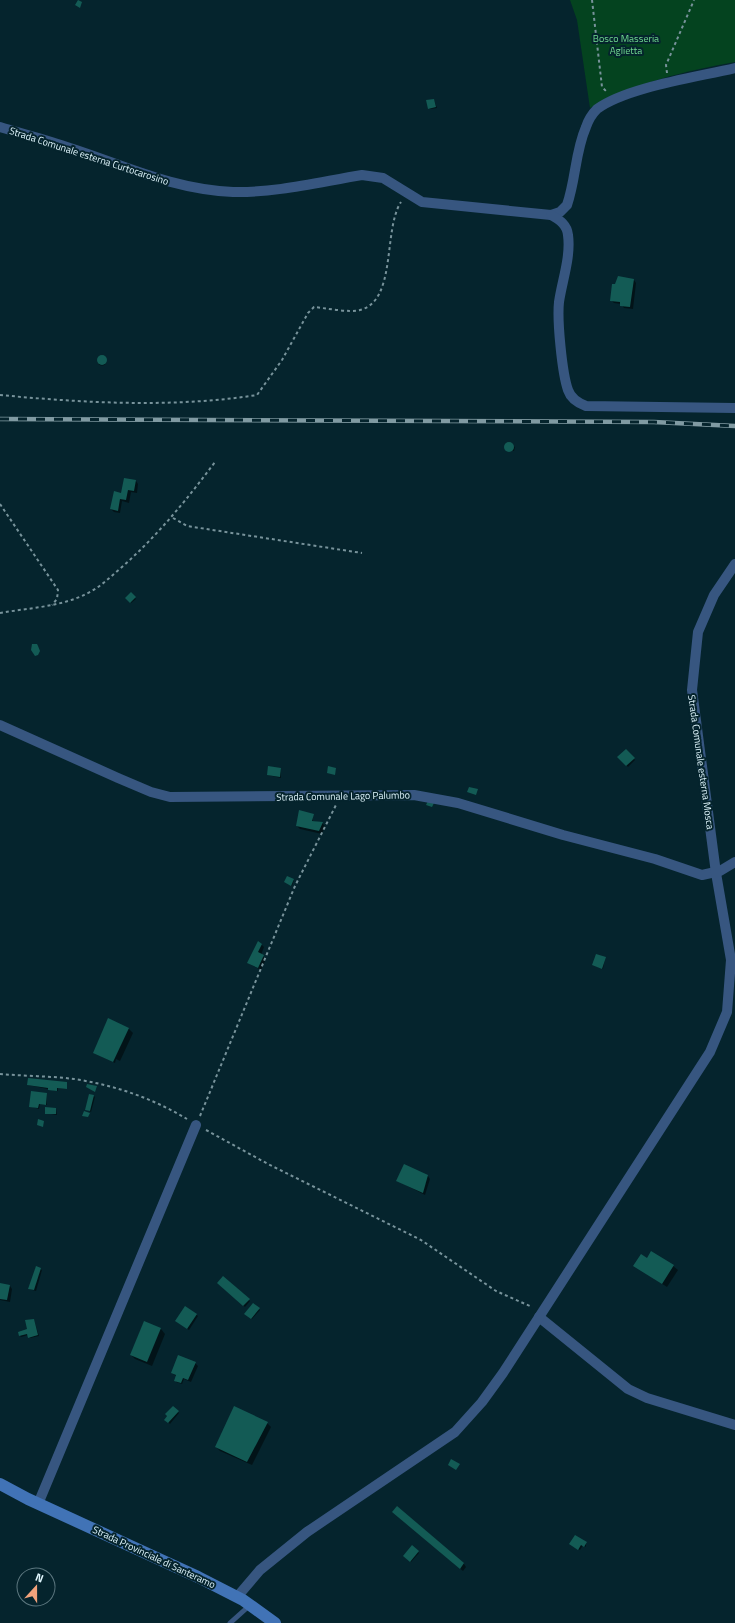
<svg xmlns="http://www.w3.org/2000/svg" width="735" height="1623" viewBox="0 0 735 1623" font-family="'Titillium Web',sans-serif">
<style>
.green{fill:#04431f}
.shadow{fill:#0007}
.building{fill:#135b55}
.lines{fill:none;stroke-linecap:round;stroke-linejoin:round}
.path{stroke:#78939b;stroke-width:2;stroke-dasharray:3 3;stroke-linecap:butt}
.service{stroke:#375680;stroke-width:5}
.minor{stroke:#375680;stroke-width:10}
.secondary{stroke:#4173b6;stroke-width:12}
.rail-casing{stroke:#809aa2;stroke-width:4.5}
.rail{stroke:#05242d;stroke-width:3;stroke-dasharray:9;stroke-linecap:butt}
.labels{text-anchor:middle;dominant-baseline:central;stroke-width:4;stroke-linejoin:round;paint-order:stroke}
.park-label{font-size:10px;fill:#72db91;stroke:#05242d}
.street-label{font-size:10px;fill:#e0f6fd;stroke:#05242d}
</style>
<rect width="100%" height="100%" fill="#05242d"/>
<path class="green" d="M570,0H735V62C685,71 635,83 590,108L577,20Z"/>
<g class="shadow">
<path d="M434,100L437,108L430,109L428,108Z"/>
<path d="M634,280L636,283L633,309L624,308L621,304L614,303L611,300Z"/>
<circle cx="102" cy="361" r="4.5"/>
<path d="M508,443L515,447L514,451L506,450Z"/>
<path d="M136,481L138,484L137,493L131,492L129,503L122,501L120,513L114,512L111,509L122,494Z"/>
<path d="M131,594L136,599L131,603L127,598Z"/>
<path d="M626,750L635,760L628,767L619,757Z"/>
<path d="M281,769V778L268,775Z"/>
<path d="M313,815V821L322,823L325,826L322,834L300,829L297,826Z"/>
<path d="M294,880L292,886L285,882Z"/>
<path d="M261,944L264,947L261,955L266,959L261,970L248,963Z"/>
<path d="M605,958L603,969L593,965Z"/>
<path d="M109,1020L129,1029L133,1033L120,1061L116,1059L115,1063L96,1054Z"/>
<path d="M67,1083V1089L58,1088V1091L28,1085Z"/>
<path d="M47,1094V1105L40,1104L39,1109L30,1106Z"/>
<path d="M94,1096L95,1097L91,1112L87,1109Z"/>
<path d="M56,1109L57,1115L46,1113Z"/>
<path d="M428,1176L430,1179L425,1195L398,1181Z"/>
<path d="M647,1259L673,1266L678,1270L667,1287L635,1266Z"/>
<path d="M36,1267L42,1270L36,1291L29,1289Z"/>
<path d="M223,1277L250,1301L245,1307L218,1283Z"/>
<path d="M0,1284L10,1286L12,1289L10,1302L0,1300Z"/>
<path d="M253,1304L260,1310L252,1319L246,1314Z"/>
<path d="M185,1307L198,1316L189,1330L177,1322Z"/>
<path d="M34,1320L39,1336L30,1338L28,1335L21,1337L20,1336L28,1330Z"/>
<path d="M144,1322L161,1329L165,1334L152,1366L135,1359L131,1355Z"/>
<path d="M195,1363L198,1366L191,1382L184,1379L182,1384L176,1382V1376L172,1373Z"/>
<path d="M173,1407L179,1413L170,1424L165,1419Z"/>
<path d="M267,1423L271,1427L252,1465L220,1451L216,1447Z"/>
<path d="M397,1508L464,1564L466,1567L463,1571L396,1514Z"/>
<path d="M586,1543V1547L583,1545L580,1550L571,1545Z"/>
<path d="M412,1547L419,1553L411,1562L404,1556Z"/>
</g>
<g class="building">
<path d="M78,0L82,2L80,8L75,5Z"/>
<path d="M434,99L436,107L428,109L426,100Z"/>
<path d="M618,276L634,279L630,307L620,306V302L610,301L612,284H615Z"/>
<circle cx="102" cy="360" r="5"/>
<circle cx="509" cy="447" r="5"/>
<path d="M124,478L136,480L134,491L128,490L126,500L120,499L118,511L110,509L114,491L121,493Z"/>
<path d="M131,592L136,597L130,603L125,598Z"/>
<path d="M32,644H37L38,646L40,651L38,655L35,656L31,650Z"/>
<path d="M626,749L635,758L626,766L617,757Z"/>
<path d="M268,766L281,768L280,777L267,775Z"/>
<path d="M328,766L336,768L335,775L327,773Z"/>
<path d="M469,787L478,789L476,795L467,792Z"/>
<path d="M428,801L434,803L432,807L426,805Z"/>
<path d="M299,810L314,814L312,821L323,822L319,831L296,826Z"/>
<path d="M287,876L294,879L291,886L284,882Z"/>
<path d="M258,941L262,944L258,952L264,955L258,968L247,963Z"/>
<path d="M596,954L606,957L602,969L592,965Z"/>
<path d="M108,1018L129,1028L113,1062L93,1053Z"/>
<path d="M28,1078L67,1082V1089L57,1088V1091L48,1090V1088L27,1085Z"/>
<path d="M87,1084L97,1086L95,1092L86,1087Z"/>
<path d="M31,1091L47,1093L46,1105L39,1104L38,1108L29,1107Z"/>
<path d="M89,1094L94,1095L90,1111L85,1110Z"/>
<path d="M45,1107L56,1108V1114H45Z"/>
<path d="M84,1111L90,1113L88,1117L82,1116Z"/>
<path d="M38,1119L44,1121L43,1127L37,1125Z"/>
<path d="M404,1164L428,1175L423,1193L396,1181Z"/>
<path d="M651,1251L674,1265L662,1284L633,1266L641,1254L647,1258Z"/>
<path d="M36,1266L41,1268L34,1290L28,1289Z"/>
<path d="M223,1276L250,1299L243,1306L217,1283Z"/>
<path d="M0,1283L10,1285L7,1300L0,1299Z"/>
<path d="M253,1303L260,1308L251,1319L244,1314Z"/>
<path d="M185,1306L197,1314L187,1329L175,1321Z"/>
<path d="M34,1319L38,1335L28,1338L27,1334L19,1336L18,1332L27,1329L25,1320Z"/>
<path d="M144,1321L161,1328L147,1362L130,1355Z"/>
<path d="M178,1355L196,1362L188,1380L183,1378L181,1383L174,1381L176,1375L171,1373Z"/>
<path d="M173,1406L179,1411L168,1423L164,1420L167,1416L165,1414Z"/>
<path d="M234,1406L268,1422L247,1462L215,1447Z"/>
<path d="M451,1459L460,1464L456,1470L448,1465Z"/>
<path d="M397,1506L464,1563L460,1569L392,1512Z"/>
<path d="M575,1535L587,1542L584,1547L581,1545L578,1550L569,1544Z"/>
<path d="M412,1545L419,1551L410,1562L403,1556Z"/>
</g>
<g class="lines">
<g class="path">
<path d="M592,0L602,87L607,92"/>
<path d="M667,73L666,65L694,0"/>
<path d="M0,395C85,403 173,408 257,395L282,360L308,313L314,307C325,308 349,313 360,310C397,301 383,229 401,202"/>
<path d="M0,504L58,590L57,599L52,605"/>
<path d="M173,518L187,526L362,553"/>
<path d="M0,613C28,608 60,607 86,594C97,589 106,581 115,573C154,540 185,502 215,462"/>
<path d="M0,1074C24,1076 50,1076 74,1079C114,1085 152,1098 187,1119"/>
<path d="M200,1116L295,886L336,805"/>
<path d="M206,1130L268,1164L421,1240L496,1291L532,1307"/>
</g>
<path class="service" d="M230,1623L249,1606"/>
<g class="minor">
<path d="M0,127C23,134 47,140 70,148C126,166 172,189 233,192C276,193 319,182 362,175L383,178L422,202L551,215L560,212L567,205C576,179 575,152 586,127C588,121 592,114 597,109C627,87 698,77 735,68"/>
<path d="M551,215C560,220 567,225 568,235C571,257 562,281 559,302C557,320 562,373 568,390C571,399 578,403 586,406L735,408"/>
<path d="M0,725L118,778L151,792L170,797L414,795L458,803L563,835L655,859L702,875L720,871L735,862"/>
<path d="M539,1317L628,1389L647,1398L735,1425"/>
<path d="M38,1504L196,1125"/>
<path d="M237,1597L260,1570L307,1532L455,1432L482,1402L503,1373L710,1052L727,1012L731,960L716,873L692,690L698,632L714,595L735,564"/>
</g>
<path class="secondary" d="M0,1484L28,1499L198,1577L243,1600L275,1623"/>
<g class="rail-casing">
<path id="rail" d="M0,419L654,422L735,426"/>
</g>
<use href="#rail" class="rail"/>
</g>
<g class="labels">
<g class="park-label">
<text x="626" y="38">Bosco Masseria<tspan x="626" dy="12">Aglietta</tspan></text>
</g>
<g class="street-label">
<text transform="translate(89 156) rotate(18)">Strada Comunale esterna Curtocarosino</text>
<text transform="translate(701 762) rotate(82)">Strada Comunale esterna Mosca</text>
<text transform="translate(343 796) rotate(-1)">Strada Comunale Lago Palumbo</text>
<text transform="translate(154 1557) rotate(25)">Strada Provinciale di Santeramo</text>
</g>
</g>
<g transform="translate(36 1587) rotate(21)"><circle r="19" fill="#05242d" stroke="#5d7880"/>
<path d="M0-3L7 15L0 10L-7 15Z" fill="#f1a27b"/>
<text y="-6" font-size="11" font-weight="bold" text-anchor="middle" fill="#e0f6fd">N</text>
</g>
</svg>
